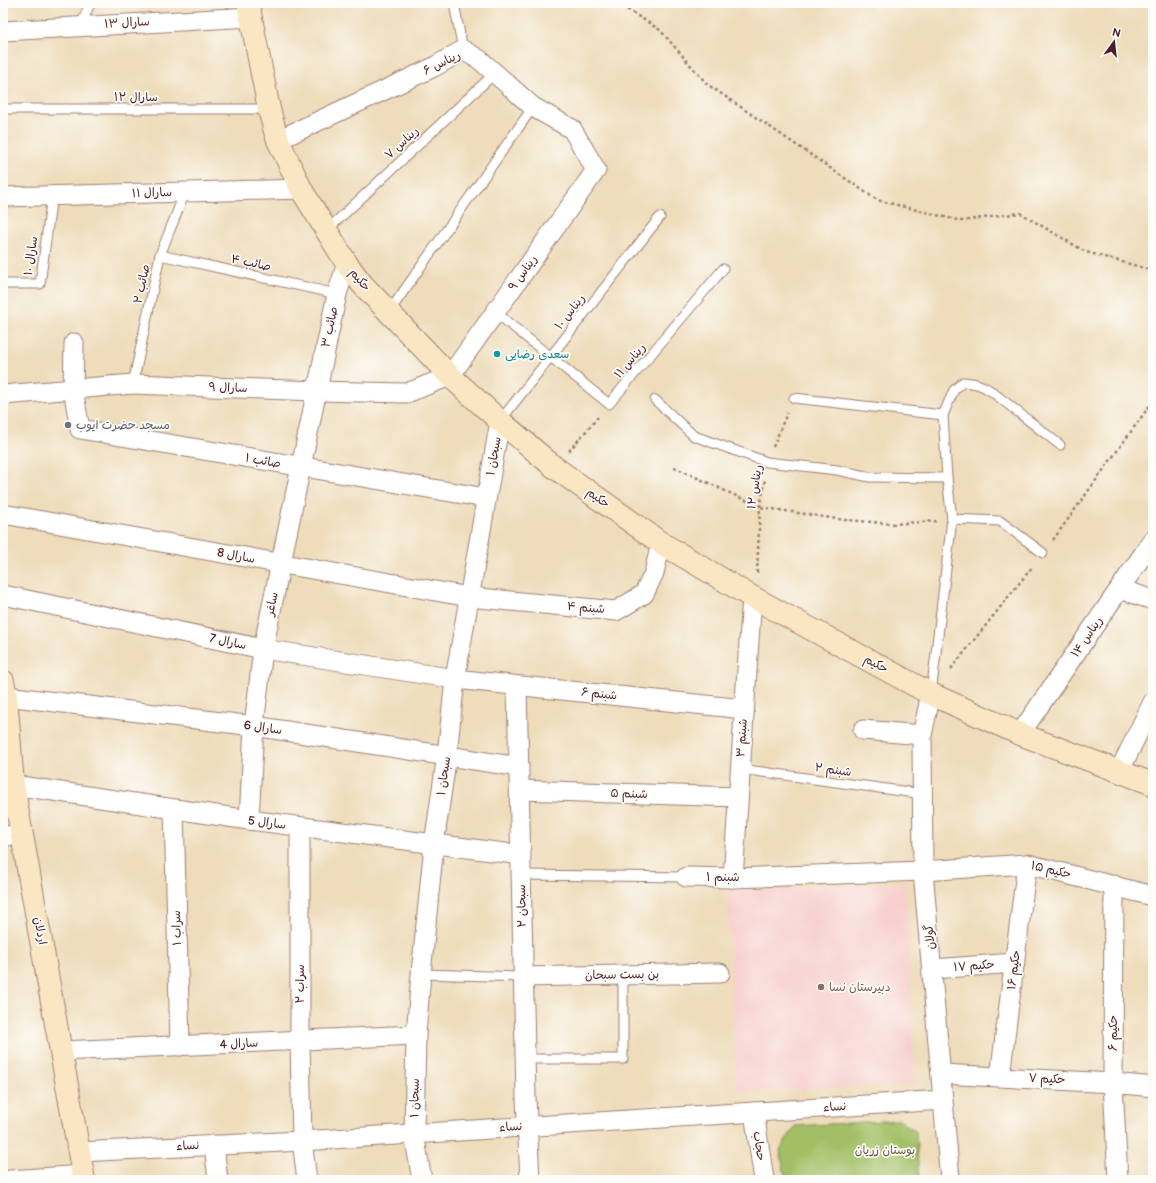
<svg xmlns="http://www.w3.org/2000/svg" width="1156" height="1183" viewBox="0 0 1156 1183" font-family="'Balsamiq Sans','Playpen Sans Arabic',sans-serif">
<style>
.built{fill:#f7d0ce}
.green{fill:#a2bf66;stroke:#766f48}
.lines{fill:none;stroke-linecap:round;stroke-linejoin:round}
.lane-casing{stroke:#9c7e72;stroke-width:11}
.street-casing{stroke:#9c7e72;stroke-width:21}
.secondary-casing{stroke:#9c7e72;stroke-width:24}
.path{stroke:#9c7e72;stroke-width:2.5;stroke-dasharray:3 3;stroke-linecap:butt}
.lane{stroke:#fff;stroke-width:9}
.street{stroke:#fff;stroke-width:19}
.secondary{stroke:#fbe6c4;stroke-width:22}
.culture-dot{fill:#0f9aa8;stroke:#fdfcf7;stroke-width:1.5}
.worship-dot{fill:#6b7280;stroke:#fdfcf7;stroke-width:1.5}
.education-dot{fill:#8d6e63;stroke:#fdfcf7;stroke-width:1.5}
.labels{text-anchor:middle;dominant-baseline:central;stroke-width:3.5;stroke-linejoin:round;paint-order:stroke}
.street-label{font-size:12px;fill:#4a1f2b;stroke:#fdfcf7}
.culture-label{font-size:12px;fill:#0d838f;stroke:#fdfcf7;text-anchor:start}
.worship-label{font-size:12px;fill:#5b616d;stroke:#fdfcf7;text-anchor:start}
.education-label{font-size:12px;fill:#785e54;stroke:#fdfcf7;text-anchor:start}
.park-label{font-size:12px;fill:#695740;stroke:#fdfcf7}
</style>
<rect width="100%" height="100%" fill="#fdfcf7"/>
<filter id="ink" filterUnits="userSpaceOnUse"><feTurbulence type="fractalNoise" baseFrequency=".025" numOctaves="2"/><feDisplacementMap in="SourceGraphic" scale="8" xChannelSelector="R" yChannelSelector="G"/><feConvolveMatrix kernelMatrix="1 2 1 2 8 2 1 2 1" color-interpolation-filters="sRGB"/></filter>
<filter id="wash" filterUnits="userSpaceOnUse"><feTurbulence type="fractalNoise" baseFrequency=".012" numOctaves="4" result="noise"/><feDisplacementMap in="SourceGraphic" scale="16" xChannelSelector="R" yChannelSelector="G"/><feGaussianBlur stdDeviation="0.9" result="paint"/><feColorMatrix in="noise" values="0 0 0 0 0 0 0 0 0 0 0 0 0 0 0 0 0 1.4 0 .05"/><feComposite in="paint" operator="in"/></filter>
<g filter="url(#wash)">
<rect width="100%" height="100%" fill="#eedcba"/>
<path class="built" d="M906,883L915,1085L736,1092L727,890Z"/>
<path class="green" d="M900,1120L916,1132L919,1180H786L780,1150L795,1126Z"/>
</g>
<g filter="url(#ink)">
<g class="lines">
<g class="lane-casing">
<g id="lane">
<path d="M454,3L463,50"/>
<path d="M81,26L90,3"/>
<path d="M3,109H269"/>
<path d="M326,231L495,73"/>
<path d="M160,255L337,294"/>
<path d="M3,284H40L52,196"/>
<path d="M389,312L533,107"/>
<path d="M495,312L609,404L723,269"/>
<path d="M133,384L160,255L185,192"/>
<path d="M794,398L943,415L947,478L952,519L931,694"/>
<path d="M655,400L694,436L767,462L837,470L870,477L947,478"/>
<path d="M943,415L954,390L963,382C974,383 981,384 991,391L1060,445"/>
<path d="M500,421L660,217"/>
<path d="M952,519L1000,521L1043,553"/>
<path d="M740,769L923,794"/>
<path d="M522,875L686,877"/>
<path d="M421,974L523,977"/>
<path d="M526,1059H623V975"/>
</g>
</g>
<g class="street-casing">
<g id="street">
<path d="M3,31L251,17"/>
<path d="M3,197L301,189"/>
<path d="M74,343L73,389L80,429L486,498"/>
<path d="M3,395L133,384L316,391L407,393L450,376L596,170L572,129L533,107L480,60L463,50L434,67L278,140"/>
<path d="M3,514L469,597L616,611L644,594L654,573L661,543"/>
<path d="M1120,589L1153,600"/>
<path d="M3,595L263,649L455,679L744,709"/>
<path d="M517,686L526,1098L530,1180"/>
<path d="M931,694L922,735L923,871L950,1180"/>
<path d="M6,696L254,726L519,767"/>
<path d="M863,730L922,735"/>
<path d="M1020,734L1153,540"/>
<path d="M1119,772L1153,702"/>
<path d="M13,785L249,820L521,855"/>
<path d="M520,790L738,797"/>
<path d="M174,810L180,1046"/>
<path d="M249,820L254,726L263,649L337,294L347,264"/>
<path d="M300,827V1041L302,1141L307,1180"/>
<path d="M3,836L22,835"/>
<path d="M686,877L733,878L923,871L1027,864L1153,896"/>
<path d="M733,878L752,597"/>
<path d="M1114,885L1113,1083L1118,1180"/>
<path d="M933,969L1015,963"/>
<path d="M523,977L720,973"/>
<path d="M61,1051L416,1035"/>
<path d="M941,1074L1113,1083L1153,1087"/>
<path d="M1000,1076L1027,864"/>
<path d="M754,1112L764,1180"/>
<path d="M214,1145L218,1180"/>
<path d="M79,1152L302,1141L943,1100"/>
<path d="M10,1180L83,1175"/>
<path d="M422,1180L414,1134L416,1035L421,974L434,844L447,755L455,679L500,421"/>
</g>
</g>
<g class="secondary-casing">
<g id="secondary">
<path d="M248,3L269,109L275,131L278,140L301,189L347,264L362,284L450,376L500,421L554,467L661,543L752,597L931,694L1020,734L1153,784"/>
<path d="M3,681L6,696L13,785L84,1180"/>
</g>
</g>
<g class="path">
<path d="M617,3L660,30L707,84L877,200L961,221L1020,213L1086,252L1148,269L1153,268"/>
<path d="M773,447L787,413"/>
<path d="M569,451L598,417"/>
<path d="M674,467L760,507L837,519L893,524L936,521"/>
<path d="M1053,540L1153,401"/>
<path d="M757,573L760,507L765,479"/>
<path d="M951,669L1033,566"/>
</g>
<use href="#lane" class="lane"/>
<use href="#street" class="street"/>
<use href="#secondary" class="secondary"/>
</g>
</g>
<circle class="culture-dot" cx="497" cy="354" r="4"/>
<circle class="worship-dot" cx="68" cy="425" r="4"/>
<circle class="education-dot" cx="821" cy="987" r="4"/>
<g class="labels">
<g class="street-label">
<text transform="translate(127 23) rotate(-3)">سارال ۱۳</text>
<text transform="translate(442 63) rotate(-26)">ریناس ۶</text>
<text x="136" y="97">سارال ۱۲</text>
<text transform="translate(402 143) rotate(-43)">ریناس ۷</text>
<text transform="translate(152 193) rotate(-2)">سارال ۱۱</text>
<text transform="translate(31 256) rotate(-82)">سارال ۱۰</text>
<text transform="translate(251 263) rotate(12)">صائب ۴</text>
<text transform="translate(523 273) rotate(-55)">ریناس ۹</text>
<text transform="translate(360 280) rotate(51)">حکیم</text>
<text transform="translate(142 284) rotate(-78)">صائب ۲</text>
<text transform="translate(570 312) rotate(-52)">ریناس ۱۰</text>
<text transform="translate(330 327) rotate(-78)">صائب ۳</text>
<text transform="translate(630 361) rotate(-50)">ریناس ۱۱</text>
<text transform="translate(228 388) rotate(2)">سارال ۹</text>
<text transform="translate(494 456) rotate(-80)">سبحان ۱</text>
<text transform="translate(263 461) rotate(10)">صائب ۱</text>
<text transform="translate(755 487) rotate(-81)">ریناس ۱۲</text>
<text transform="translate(598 498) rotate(35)">حکیم</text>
<text transform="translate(236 556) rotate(10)">سارال 8</text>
<text transform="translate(272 604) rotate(-78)">ساغر</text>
<text transform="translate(586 608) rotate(5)">شبنم ۴</text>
<text transform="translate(1087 637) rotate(-56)">ریناس ۱۴</text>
<text transform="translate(228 642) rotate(12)">سارال 7</text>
<text transform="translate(876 664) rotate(28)">حکیم</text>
<text transform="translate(599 694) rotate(6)">شبنم ۶</text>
<text transform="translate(263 728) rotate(8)">سارال 6</text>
<text transform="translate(742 738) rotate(-86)">شبنم ۳</text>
<text transform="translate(833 770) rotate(8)">شبنم ۲</text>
<text transform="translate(444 776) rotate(-82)">سبحان ۱</text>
<text transform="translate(629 794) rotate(2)">شبنم ۵</text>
<text transform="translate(267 823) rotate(7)">سارال 5</text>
<text transform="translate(1051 870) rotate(13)">حکیم ۱۵</text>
<text x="723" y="877">شبنم ۱</text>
<text transform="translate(522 906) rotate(-91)">سبحان ۲</text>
<text transform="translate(177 928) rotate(-92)">سراب ۱</text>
<text transform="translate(40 931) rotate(80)">اردلان</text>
<text transform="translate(930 937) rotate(-95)">گولان</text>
<text transform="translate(974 966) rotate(-4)">حکیم ۱۷</text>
<text transform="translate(1014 970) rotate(-83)">حکیم ۱۶</text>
<text transform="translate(622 975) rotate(-1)">بن بست سبحان</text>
<text transform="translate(300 984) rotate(-90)">سراب ۲</text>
<text transform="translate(1113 1033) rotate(-90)">حکیم ۶</text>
<text transform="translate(239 1044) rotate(-3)">سارال 4</text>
<text transform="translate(1047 1079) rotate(3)">حکیم ۷</text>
<text transform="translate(415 1098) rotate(-89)">سبحان ۱</text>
<text transform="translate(835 1107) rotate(-4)">نساء</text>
<text transform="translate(511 1127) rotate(-4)">نساء</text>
<text transform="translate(188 1146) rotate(-3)">نساء</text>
<text transform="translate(759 1146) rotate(82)">حجاب</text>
</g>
<g class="culture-label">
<text x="505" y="354">سعدی رضایی</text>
</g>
<g class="worship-label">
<text x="76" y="425">مسجد حضرت ایوب</text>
</g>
<g class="education-label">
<text x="829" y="987">دبیرستان نسا</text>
</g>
<g class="park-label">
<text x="885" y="1150">بوستان زریان</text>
</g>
</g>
<rect width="1156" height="1183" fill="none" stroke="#fdfcf7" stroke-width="16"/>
<g transform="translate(1114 42) rotate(15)" stroke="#fdfcf7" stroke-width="3" paint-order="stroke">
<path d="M0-3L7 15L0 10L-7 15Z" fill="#4a1f2b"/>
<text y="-6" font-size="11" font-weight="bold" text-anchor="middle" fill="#4a1f2b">N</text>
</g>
</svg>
